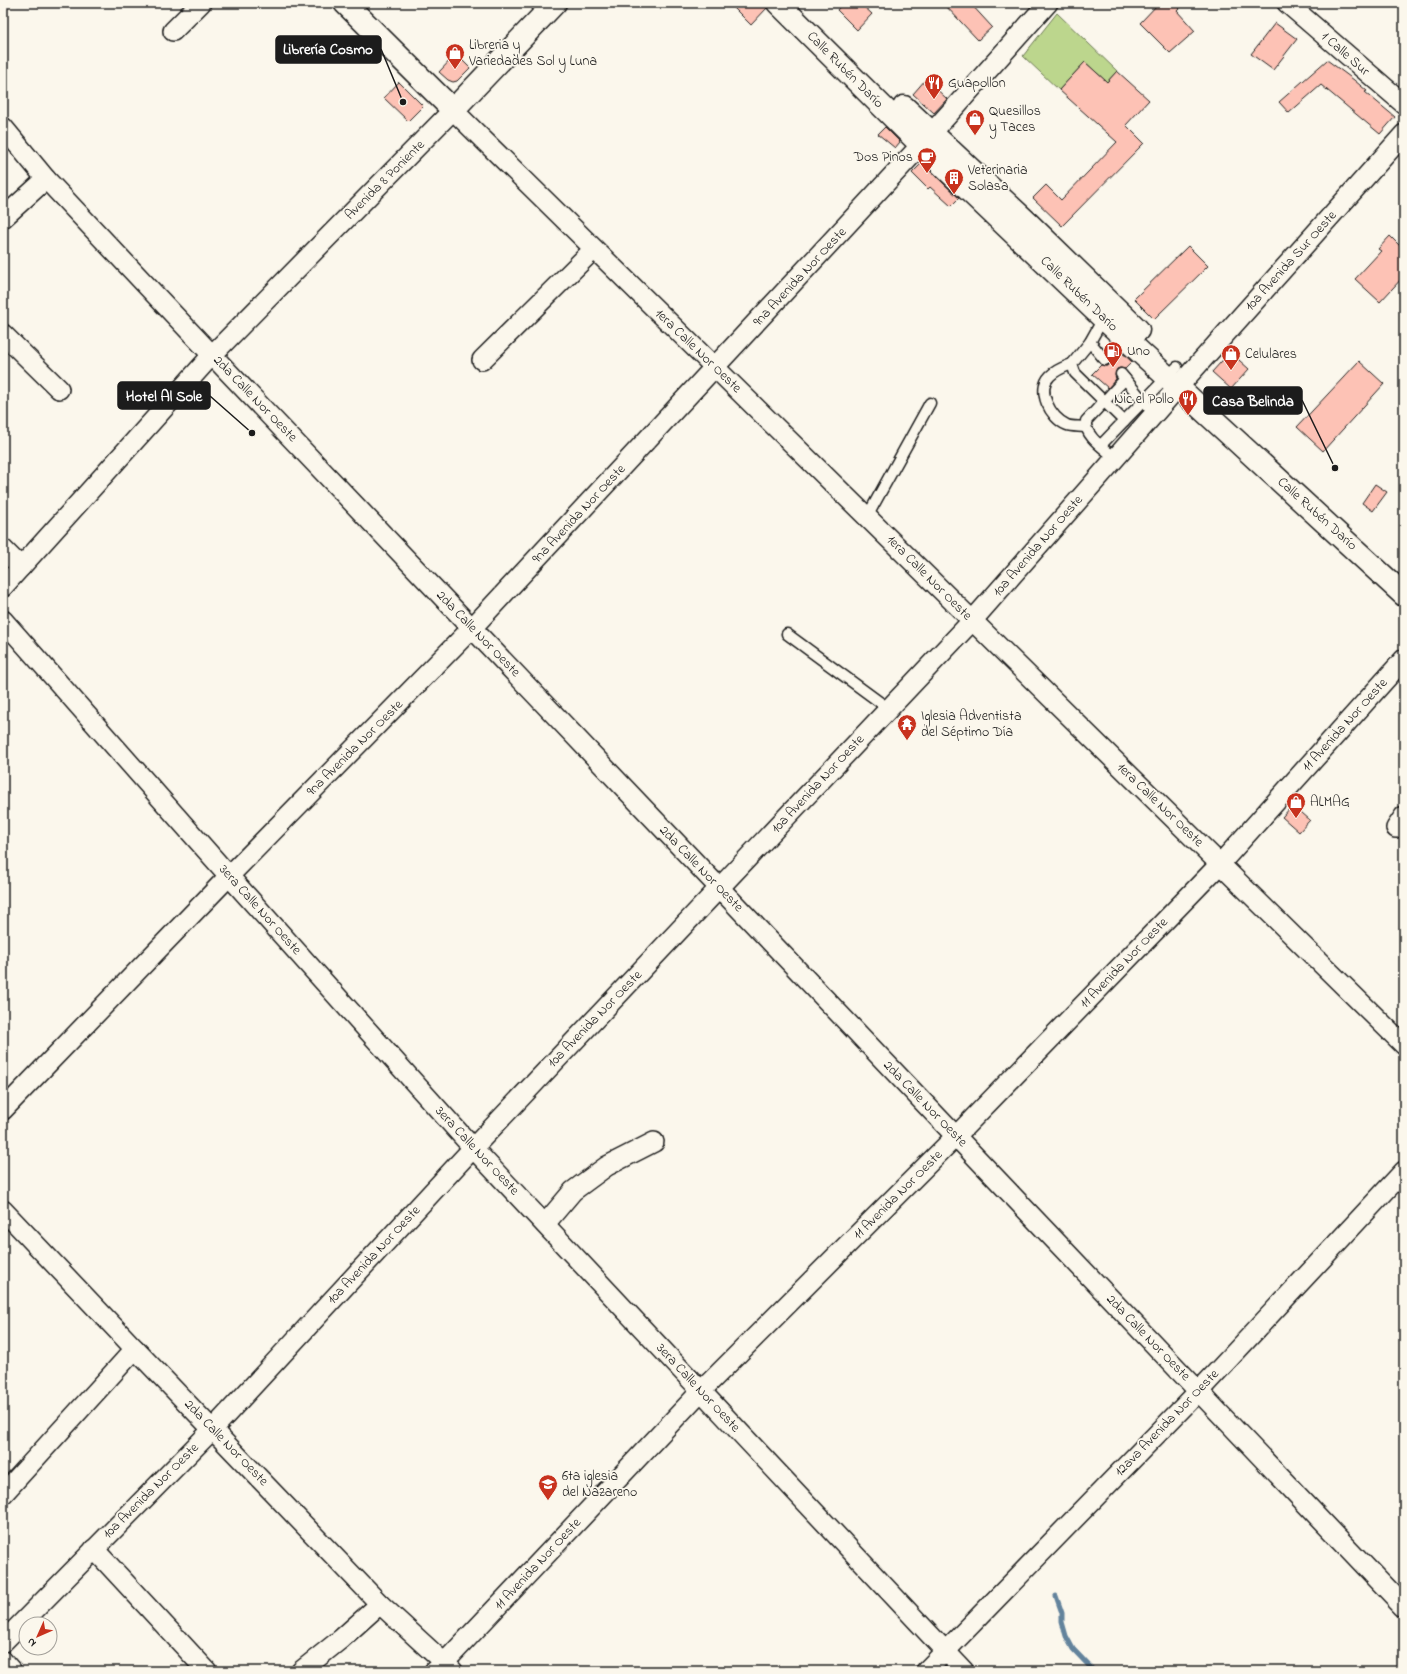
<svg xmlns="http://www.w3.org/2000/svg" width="1407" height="1674" viewBox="0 0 1407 1674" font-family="'Indie Flower',sans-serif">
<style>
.green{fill:#bcd68d;stroke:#6c7954}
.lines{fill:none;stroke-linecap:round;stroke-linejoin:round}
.stream{stroke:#63839c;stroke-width:5}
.building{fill:#fdc2b5;stroke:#1c1c1c}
.lane-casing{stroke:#1c1c1c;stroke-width:13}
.street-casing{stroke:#1c1c1c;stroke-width:22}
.secondary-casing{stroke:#1c1c1c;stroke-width:25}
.lane{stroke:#fbf7ec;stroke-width:10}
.street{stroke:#fbf7ec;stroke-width:19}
.secondary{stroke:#fbf7ec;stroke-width:22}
.labels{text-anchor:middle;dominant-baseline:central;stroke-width:3.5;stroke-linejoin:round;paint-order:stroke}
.poi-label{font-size:14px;fill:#1c1c1c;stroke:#fbf7ec;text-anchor:start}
.street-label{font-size:14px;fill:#1c1c1c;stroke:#fbf7ec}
.leader{fill:none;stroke:#1c1c1c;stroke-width:1.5}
.callout-dot{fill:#1c1c1c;stroke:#fbf7ec;stroke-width:1.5}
.callout{fill:#1c1c1c;stroke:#1c1c1c;stroke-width:1.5}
.callout-label{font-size:15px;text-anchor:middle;font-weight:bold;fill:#fff}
</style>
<rect width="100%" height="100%" fill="#fbf7ec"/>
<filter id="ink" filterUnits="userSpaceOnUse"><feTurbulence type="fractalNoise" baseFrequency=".025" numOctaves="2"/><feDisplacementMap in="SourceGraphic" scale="8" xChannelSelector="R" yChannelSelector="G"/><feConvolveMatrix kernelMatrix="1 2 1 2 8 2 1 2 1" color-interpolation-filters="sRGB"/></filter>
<g filter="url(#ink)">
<path class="green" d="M1057,13L1117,71L1107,82L1085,62L1059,90L1023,56Z"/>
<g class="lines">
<path class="stream" d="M1056,1596L1062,1613V1622L1066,1636L1073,1649L1094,1671"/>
</g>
<g class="building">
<path d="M729,3H766L767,8L751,25Z"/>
<path d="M843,3H860L872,14L857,30L837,10Z"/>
<path d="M943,3H970L992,27L978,40Z"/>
<path d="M1159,3H1185L1177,11L1195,31L1170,53L1140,23Z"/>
<path d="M1275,23L1297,39L1273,70L1251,54Z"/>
<path d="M456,54L470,68L457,81L453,82L448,80L439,72Z"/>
<path d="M1327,60L1354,80L1367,91L1365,92L1395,117L1380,134L1321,85L1289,113L1279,102Z"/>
<path d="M1085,62L1107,82L1117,71L1149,100L1126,125L1144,143L1062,226L1033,198L1046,185L1061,200L1117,142L1059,90Z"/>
<path d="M926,79L947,99L934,113L913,94Z"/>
<path d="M399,82L423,106L408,121L384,98Z"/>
<path d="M885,127L900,142L895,148L878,134Z"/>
<path d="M922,163L959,198L951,206L930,187L928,189L912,173Z"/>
<path d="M1390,236L1404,250V276L1380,302L1355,279L1381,251L1378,249Z"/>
<path d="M1188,246L1208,266L1154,319L1134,299Z"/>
<path d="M1117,348L1132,362L1125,369L1120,368L1117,369L1115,375L1116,379L1108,388L1092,374L1101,365L1106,366L1109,365L1111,359L1110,355Z"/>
<path d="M1230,352L1249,369L1231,389L1212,372Z"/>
<path d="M1359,361L1384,384L1323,451L1297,427Z"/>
<path d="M1375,484L1387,492L1373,511L1362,503Z"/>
<path d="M1293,805L1310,820L1299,832L1282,817Z"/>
</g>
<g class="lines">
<g class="lane-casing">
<g id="lane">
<path d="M1104,317L1090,342L1072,364L1075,373L1124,421L1177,367"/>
<path d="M1090,342L1105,360"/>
<path d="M1072,364C1064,367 1057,369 1050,376C1036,390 1050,418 1067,425C1072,427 1080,426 1085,427"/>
<path d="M1121,374L1154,414"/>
<path d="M1101,445L1124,421"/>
<path d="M1115,458C1105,449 1084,436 1086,421L1125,379"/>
<path d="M867,517L930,403"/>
<path d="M787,634L889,709"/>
</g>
</g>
<g class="street-casing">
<g id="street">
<path d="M1287,3L1404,104"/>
<path d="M173,31L201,3"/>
<path d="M3,127L46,179L212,355L1404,1607"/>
<path d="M3,218L46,179"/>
<path d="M3,334L59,389"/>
<path d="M482,360L594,249"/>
<path d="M3,549L21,567"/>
<path d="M3,587L212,355L453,110L1404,1045"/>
<path d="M3,620L229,876L473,1148L964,1671"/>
<path d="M1396,828L1404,816"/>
<path d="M3,1110L229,876L472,628L921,145L1048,3"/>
<path d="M3,1210L135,1349L380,1604L453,1671"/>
<path d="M545,1224L573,1191L607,1166L654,1142"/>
<path d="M3,1494L135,1349"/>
<path d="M94,1549L207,1671"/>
<path d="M3,1642L213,1429L473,1148L972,621L1178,387L1404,134"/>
<path d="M3,1661L12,1671"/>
<path d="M301,1671L341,1639L380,1604"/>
<path d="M434,1671L444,1663L701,1391L956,1136L1220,864L1404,659"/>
<path d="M926,1671L1199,1391L1404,1171"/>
</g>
</g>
<g class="secondary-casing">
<g id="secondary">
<path d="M345,3L453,110L555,3"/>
<path d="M778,3L921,145L1103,318L1404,595"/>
<path d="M904,107L1028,223L1138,330"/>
</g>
</g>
<use href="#lane" class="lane"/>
<use href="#street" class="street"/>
<use href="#secondary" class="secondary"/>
</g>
</g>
<defs>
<g id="shop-pin" transform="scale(1)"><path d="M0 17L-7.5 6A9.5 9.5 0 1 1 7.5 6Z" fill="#c8321e" stroke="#fbf7ec"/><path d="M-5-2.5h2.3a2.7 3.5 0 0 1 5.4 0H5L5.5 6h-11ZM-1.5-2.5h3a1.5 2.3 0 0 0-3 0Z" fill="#fff"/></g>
<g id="restaurant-pin" transform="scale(1)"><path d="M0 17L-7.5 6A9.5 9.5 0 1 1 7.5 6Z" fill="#c8321e" stroke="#fbf7ec"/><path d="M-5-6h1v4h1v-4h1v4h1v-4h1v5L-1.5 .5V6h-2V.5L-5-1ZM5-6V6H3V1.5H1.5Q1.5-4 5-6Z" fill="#fff"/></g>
<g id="cafe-pin" transform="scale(1)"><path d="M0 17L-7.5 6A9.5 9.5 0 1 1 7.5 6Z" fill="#c8321e" stroke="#fbf7ec"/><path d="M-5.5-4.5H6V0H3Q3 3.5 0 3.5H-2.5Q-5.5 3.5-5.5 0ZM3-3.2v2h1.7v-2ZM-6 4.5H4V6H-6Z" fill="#fff"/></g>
<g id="building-pin" transform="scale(1)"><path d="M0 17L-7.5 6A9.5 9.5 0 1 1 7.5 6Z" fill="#c8321e" stroke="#fbf7ec"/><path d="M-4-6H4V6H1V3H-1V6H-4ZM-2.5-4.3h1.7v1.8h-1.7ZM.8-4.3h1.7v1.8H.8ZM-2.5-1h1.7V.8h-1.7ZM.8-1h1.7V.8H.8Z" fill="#fff"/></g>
<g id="fuel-pin" transform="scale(1)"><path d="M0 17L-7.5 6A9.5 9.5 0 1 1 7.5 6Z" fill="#c8321e" stroke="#fbf7ec"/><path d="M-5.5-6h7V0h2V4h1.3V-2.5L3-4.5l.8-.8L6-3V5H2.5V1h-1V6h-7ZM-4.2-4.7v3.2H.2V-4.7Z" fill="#fff"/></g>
<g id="temple-pin" transform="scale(1)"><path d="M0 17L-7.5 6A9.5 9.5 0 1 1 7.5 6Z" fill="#c8321e" stroke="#fbf7ec"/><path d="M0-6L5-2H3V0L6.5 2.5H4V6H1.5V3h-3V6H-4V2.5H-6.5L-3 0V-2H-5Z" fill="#fff"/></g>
<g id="school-pin" transform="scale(1)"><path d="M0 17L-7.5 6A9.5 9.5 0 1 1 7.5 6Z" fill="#c8321e" stroke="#fbf7ec"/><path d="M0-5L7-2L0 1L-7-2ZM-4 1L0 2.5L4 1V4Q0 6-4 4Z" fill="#fff"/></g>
</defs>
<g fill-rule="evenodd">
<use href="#shop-pin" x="455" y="53"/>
<use href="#restaurant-pin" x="934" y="83"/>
<use href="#shop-pin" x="975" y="119"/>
<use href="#cafe-pin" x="927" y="157"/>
<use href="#building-pin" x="954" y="178"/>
<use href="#fuel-pin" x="1113" y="351"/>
<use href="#shop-pin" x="1231" y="354"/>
<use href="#restaurant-pin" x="1188" y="399"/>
<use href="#temple-pin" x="907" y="724"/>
<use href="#shop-pin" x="1296" y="802"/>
<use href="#school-pin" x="548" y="1484"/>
</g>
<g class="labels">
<g class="poi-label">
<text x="469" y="45">Libreria y<tspan x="469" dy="16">Variedades Sol y Luna</tspan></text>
<text x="948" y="83">Guapollon</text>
<text x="989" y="111">Quesillos<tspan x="989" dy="16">y Taces</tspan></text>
<text x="913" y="157" text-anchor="end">Dos Pinos</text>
<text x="968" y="170">Veterinaria<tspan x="968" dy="16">Solasa</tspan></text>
<text x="1127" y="351">Uno</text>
<text x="1245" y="354">Celulares</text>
<text x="1174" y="399" text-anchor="end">Nic el Pollo</text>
<text x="921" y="716">Iglesia Adventista<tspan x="921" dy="16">del Séptimo Día</tspan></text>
<text x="1310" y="802">ALMAG</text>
<text x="562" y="1476">6ta iglesia<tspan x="562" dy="16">del Nazareno</tspan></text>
</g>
<g class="street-label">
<text transform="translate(1345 54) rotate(41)">1 Calle Sur</text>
<text transform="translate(845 70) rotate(45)">Calle Rubén Darío</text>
<text transform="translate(385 180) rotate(-45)">Avenida 8 Poniente</text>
<text transform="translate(1291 261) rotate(-48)">10a Avenida Sur Oeste</text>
<text transform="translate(800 277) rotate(-47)">9na Avenida Nor Oeste</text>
<text transform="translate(1079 294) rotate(44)">Calle Rubén Darío</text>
<text transform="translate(698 351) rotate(44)">1era Calle Nor Oeste</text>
<text transform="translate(255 399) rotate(46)">2da Calle Nor Oeste</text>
<text transform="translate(579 514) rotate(-47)">9na Avenida Nor Oeste</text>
<text transform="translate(1317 514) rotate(42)">Calle Rubén Darío</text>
<text transform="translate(1038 546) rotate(-49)">10a Avenida Nor Oeste</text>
<text transform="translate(929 578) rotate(45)">1era Calle Nor Oeste</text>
<text transform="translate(478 634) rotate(46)">2da Calle Nor Oeste</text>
<text transform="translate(1345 725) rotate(-48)">11 Avenida Nor Oeste</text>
<text transform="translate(355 748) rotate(-45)">9na Avenida Nor Oeste</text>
<text transform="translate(818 784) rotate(-47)">10a Avenida Nor Oeste</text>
<text transform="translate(1160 805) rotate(44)">1era Calle Nor Oeste</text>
<text transform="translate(701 869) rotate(46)">2da Calle Nor Oeste</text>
<text transform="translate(260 910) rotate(48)">3era Calle Nor Oeste</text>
<text transform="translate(1124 963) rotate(-46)">11 Avenida Nor Oeste</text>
<text transform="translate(595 1019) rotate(-46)">10a Avenida Nor Oeste</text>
<text transform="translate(925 1104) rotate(46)">2da Calle Nor Oeste</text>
<text transform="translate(477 1151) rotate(47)">3era Calle Nor Oeste</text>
<text transform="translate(898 1195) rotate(-45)">11 Avenida Nor Oeste</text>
<text transform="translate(374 1255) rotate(-47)">10a Avenida Nor Oeste</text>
<text transform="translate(1148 1338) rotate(46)">2da Calle Nor Oeste</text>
<text transform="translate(698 1388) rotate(47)">3era Calle Nor Oeste</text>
<text transform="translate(1167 1423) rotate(-46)">12ava Avenida Nor Oeste</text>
<text transform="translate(226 1443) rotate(46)">2da Calle Nor Oeste</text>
<text transform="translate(151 1491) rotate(-45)">10a Avenida Nor Oeste</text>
<text transform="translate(538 1564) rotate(-47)">11 Avenida Nor Oeste</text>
</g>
</g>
<path class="leader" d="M403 102L381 49M252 433L210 396M1335 468L1302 400"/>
<g class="callout-dot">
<circle cx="403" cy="102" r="4"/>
<circle cx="252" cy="433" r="4"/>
<circle cx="1335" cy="468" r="4"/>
</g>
<g class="callout">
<rect x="276" y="36" width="105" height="27" rx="4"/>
<rect x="118" y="382" width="92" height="27" rx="4"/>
<rect x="1204" y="387" width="98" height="27" rx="4"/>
</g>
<g class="callout-label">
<text x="328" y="54">Librería Cosmo</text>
<text x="164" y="401">Hotel Al Sole</text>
<text x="1253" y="406">Casa Belinda</text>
</g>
<rect width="1407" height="1674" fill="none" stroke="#fbf7ec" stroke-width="16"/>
<rect x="8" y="8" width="1391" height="1658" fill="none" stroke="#1c1c1c" stroke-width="1.5" filter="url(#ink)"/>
<g transform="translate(38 1636) rotate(225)"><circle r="19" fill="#fbf7ec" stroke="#a29f99"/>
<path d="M0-3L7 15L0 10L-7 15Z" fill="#c8321e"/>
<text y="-6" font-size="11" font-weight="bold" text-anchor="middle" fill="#1c1c1c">N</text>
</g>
</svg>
